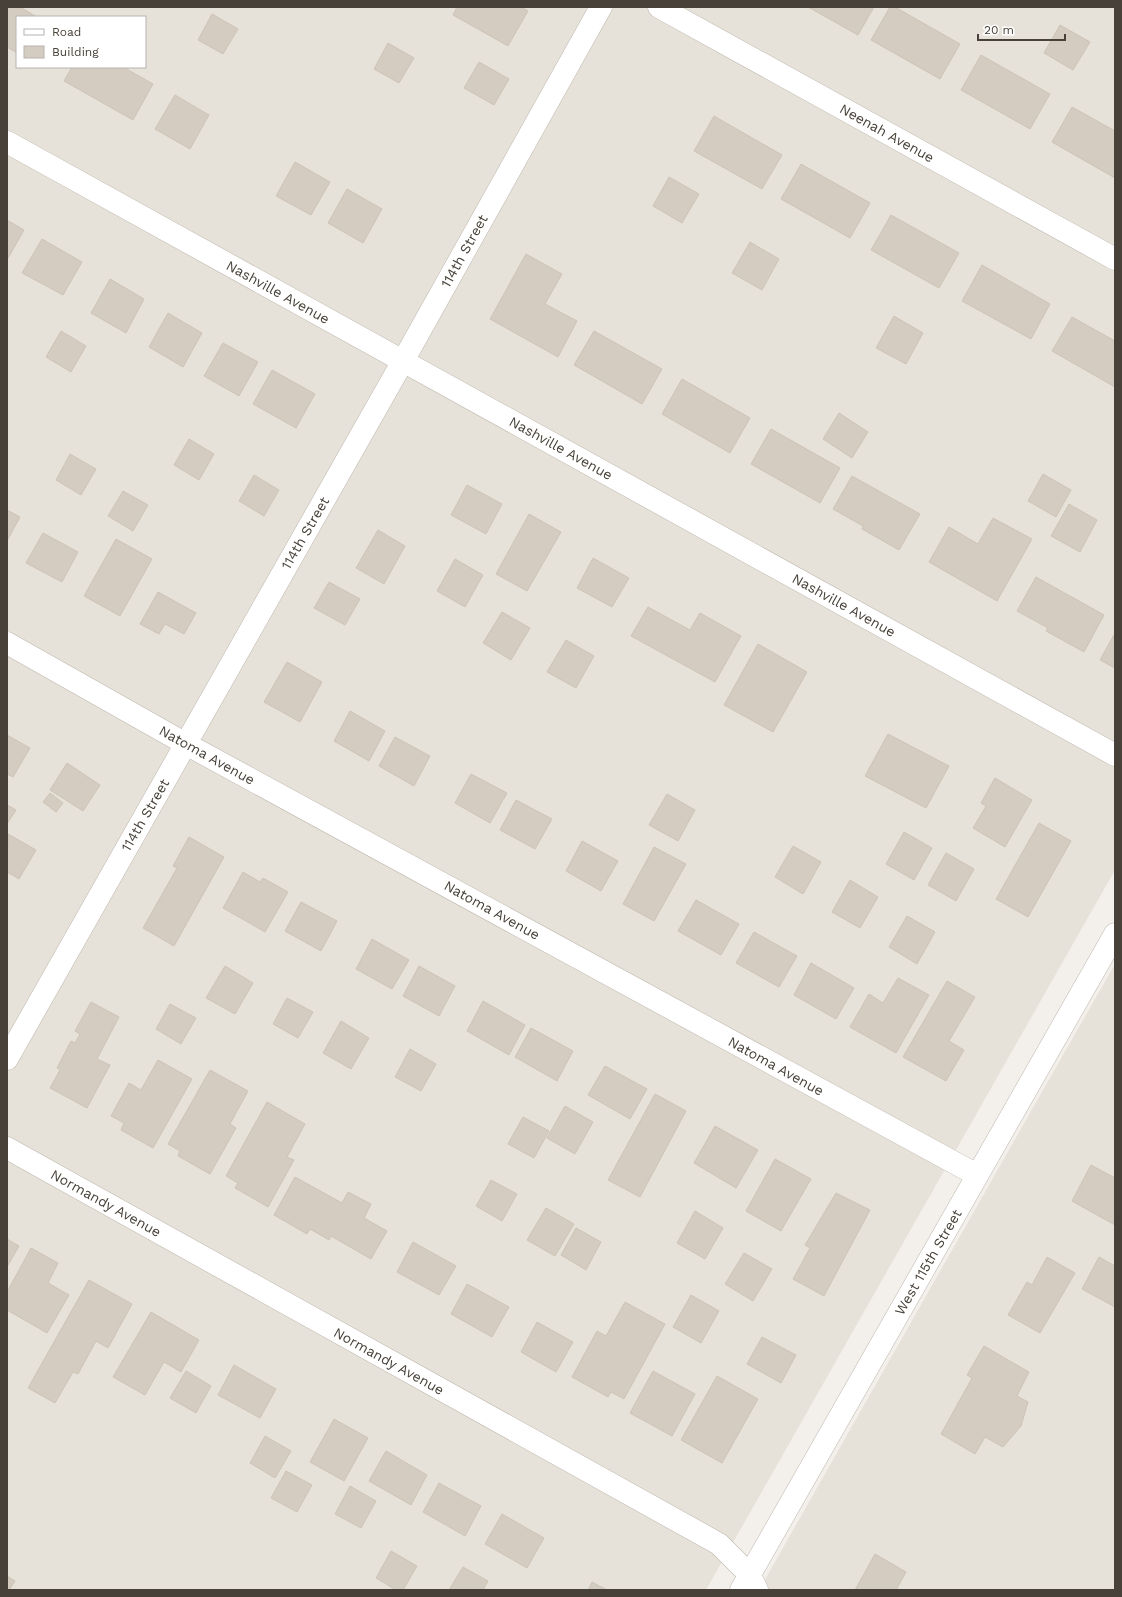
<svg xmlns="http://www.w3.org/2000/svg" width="1122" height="1597" viewBox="0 0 1122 1597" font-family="'Work Sans',sans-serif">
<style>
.residential{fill:#e7e2d9;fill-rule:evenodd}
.building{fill:#d4ccc1;stroke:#cec3b5}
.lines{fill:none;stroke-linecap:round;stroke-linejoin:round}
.minor-casing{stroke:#beb7ae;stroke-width:23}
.tertiary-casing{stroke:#beb7ae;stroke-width:23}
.minor{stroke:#fff;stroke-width:22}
.tertiary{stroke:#fff;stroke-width:22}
.labels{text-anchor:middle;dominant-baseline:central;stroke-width:3;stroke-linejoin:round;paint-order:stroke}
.street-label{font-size:14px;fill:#474139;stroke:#fff}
</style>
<rect width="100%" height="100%" fill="#f3f0eb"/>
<g class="residential">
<path d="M7,7H1115V870L706,1590H7ZM17,17H145V67H17Z"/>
<path d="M1115,964V1590H759L1039,1097Z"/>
</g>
<g class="building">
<path d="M7,7H20L37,17H17V53L7,47Z"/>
<path d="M457,7H521L528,11L508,46L453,15Z"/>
<path d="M808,7H874L858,35Z"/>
<path d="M890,7H895L960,44L940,79L871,40Z"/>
<path d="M212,14L238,29L223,54L198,40Z"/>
<path d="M1060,25L1090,42L1073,70L1044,53Z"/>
<path d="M388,43L414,58L399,83L374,69Z"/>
<path d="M981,55L1050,94L1030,129L961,90Z"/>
<path d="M479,62L509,79L494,105L464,88Z"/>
<path d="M72,67H123L153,84L133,120L64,81Z"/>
<path d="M175,95L209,115L190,149L155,129Z"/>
<path d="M1072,107L1115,131V178L1052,142Z"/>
<path d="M714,116L782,155L762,189L694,151Z"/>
<path d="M295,162L330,182L311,215L276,196Z"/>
<path d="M801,164L870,203L850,238L781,199Z"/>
<path d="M669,177L699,194L682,223L653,206Z"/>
<path d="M347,189L382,209L363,243L328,223Z"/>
<path d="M891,215L959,253L939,288L871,250Z"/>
<path d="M7,220L24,230L7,260Z"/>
<path d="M42,239L82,262L63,295L22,273Z"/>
<path d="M750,242L779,259L762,290L732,273Z"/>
<path d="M526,254L562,274L545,304L577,321L558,357L490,319Z"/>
<path d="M982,265L1050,304L1031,339L962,301Z"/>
<path d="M110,279L144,299L126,333L91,313Z"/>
<path d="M168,313L202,333L183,367L149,347Z"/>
<path d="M894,316L923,333L906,364L876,348Z"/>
<path d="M1072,317L1115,341V387L1052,351Z"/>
<path d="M61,331L86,346L71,372L46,357Z"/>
<path d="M594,331L662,369L642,404L574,365Z"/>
<path d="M223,343L258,362L239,396L204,376Z"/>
<path d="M272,370L315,394L296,428L253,404Z"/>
<path d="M682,379L750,418L730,453L662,414Z"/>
<path d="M839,413L868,432L852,458L823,439Z"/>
<path d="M771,429L840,468L820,503L751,464Z"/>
<path d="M189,439L214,454L199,480L174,465Z"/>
<path d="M70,454L96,469L81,495L56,480Z"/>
<path d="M1043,474L1071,490L1056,517L1028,501Z"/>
<path d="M254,475L279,490L264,516L239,501Z"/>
<path d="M852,476L920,514L899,550L862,529L863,526L833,509Z"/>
<path d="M467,485L502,504L486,534L451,515Z"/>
<path d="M123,491L148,505L133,531L108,516Z"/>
<path d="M1069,504L1097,520L1080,552L1051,536Z"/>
<path d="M7,510L20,517L7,541Z"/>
<path d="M529,514L561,532L527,591L496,574Z"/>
<path d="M993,518L1032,539L997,601L929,562L949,527L978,544Z"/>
<path d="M378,530L405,546L384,584L356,568Z"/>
<path d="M43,533L78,552L62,582L26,563Z"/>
<path d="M116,539L152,559L120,616L84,596Z"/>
<path d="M593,558L629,578L612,607L577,588Z"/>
<path d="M455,559L483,575L465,607L437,591Z"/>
<path d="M1036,577L1104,615L1084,652L1046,631L1048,628L1017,611Z"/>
<path d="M329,582L360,599L345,625L314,608Z"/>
<path d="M158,592L196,613L184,634L165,624L159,634L140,624Z"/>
<path d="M648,607L690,630L700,613L741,636L715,682L631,636Z"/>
<path d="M502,612L530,628L511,660L483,643Z"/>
<path d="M1115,633V668L1100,660Z"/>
<path d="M566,640L594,656L576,688L547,672Z"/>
<path d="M758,644L807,672L773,732L724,705Z"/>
<path d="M287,662L322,682L300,722L264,702Z"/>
<path d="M350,711L385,731L369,761L334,741Z"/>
<path d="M888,734L949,766L926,808L865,776Z"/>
<path d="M7,735L30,748L13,777L7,774Z"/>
<path d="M395,737L430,756L414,786L379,766Z"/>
<path d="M67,763L100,785L83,811L50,790Z"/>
<path d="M471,774L507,793L490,823L455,803Z"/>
<path d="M995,778L1032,800L1005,847L973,828L986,806L981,803Z"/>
<path d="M50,793L63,803L56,812L43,802Z"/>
<path d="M667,794L695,810L678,841L649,825Z"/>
<path d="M516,800L552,819L535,849L500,830Z"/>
<path d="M7,805L16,810L7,824Z"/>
<path d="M1039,823L1071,841L1028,917L996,899Z"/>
<path d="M904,832L932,848L914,880L886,864Z"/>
<path d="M8,834L36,850L19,879L7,872Z"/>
<path d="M189,837L224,857L174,946L143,928L177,868L173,866Z"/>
<path d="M582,841L618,861L601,891L566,871Z"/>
<path d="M793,846L821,862L803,894L775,877Z"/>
<path d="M654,847L686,864L654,921L623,904Z"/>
<path d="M946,853L974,869L956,901L928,885Z"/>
<path d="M243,872L260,882L263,878L288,892L265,932L223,908Z"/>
<path d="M850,880L878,897L860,928L832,912Z"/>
<path d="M696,900L739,924L721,955L678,931Z"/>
<path d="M301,902L337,921L321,951L285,931Z"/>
<path d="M907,916L935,932L917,964L889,947Z"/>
<path d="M754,932L797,956L779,987L736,963Z"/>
<path d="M372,939L409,960L392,989L356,969Z"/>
<path d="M811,963L854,988L836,1019L794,995Z"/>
<path d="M225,966L253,983L235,1014L206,998Z"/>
<path d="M419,966L455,986L439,1016L403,996Z"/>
<path d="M898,978L929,995L896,1053L850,1027L869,994L883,1003Z"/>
<path d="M947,981L975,997L949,1041L964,1050L946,1081L903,1057Z"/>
<path d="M287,998L313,1012L298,1038L273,1024Z"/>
<path d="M483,1001L525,1025L509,1055L467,1031Z"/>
<path d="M91,1002L119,1017L97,1059L110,1065L87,1108L50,1088L60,1070L57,1068L71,1041L75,1043L80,1034L75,1031Z"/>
<path d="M170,1004L196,1018L181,1044L156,1029Z"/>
<path d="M341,1021L369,1038L351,1069L323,1053Z"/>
<path d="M531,1028L573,1051L557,1081L515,1057Z"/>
<path d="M410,1049L436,1064L421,1091L395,1077Z"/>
<path d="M158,1060L192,1079L153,1148L121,1130L124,1123L111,1116L129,1083L141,1090Z"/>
<path d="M605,1066L647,1089L630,1119L588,1095Z"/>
<path d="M210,1070L248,1091L230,1124L236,1128L210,1174L178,1156L180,1151L168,1144Z"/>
<path d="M655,1094L686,1111L640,1197L608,1180Z"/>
<path d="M267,1102L305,1124L287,1157L294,1160L268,1207L235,1188L238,1183L226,1176Z"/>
<path d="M565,1106L593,1122L575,1154L547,1138Z"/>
<path d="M523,1117L549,1131L534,1158L508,1144Z"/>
<path d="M715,1126L758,1150L736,1188L694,1163Z"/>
<path d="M775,1159L811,1179L781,1231L746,1211Z"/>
<path d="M1091,1165L1115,1178V1225L1072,1201Z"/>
<path d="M295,1177L342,1203L348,1192L371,1204L364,1218L387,1231L371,1259L331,1236L329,1240L310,1229L307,1234L274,1215Z"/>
<path d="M491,1180L517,1194L502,1221L476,1206Z"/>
<path d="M836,1193L870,1210L824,1296L793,1279L810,1248L805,1245Z"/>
<path d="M546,1208L574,1224L555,1256L527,1240Z"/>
<path d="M695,1211L723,1228L705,1259L677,1243Z"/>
<path d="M576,1228L601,1242L586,1270L561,1255Z"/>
<path d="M7,1239L19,1246L7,1267Z"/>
<path d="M413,1242L456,1266L439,1295L397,1272Z"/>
<path d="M31,1248L58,1263L48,1283L69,1295L47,1333L7,1310V1292Z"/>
<path d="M744,1253L772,1269L753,1301L725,1284Z"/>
<path d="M1047,1257L1075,1273L1040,1333L1008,1315L1027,1282L1032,1285Z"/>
<path d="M1099,1257L1115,1266V1307L1082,1289Z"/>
<path d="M89,1280L132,1304L108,1348L96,1341L78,1374L73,1372L55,1403L28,1388Z"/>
<path d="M467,1284L509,1307L492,1337L451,1314Z"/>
<path d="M691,1295L719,1311L701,1343L673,1327Z"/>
<path d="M625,1302L665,1324L624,1399L611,1392L608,1397L572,1377L597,1331L606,1336Z"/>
<path d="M151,1312L199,1340L181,1372L164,1362L145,1395L113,1377Z"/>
<path d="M537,1322L573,1342L556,1372L521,1352Z"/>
<path d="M762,1337L796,1355L781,1383L747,1364Z"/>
<path d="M984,1346L1029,1372L1017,1396L1028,1402L1021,1426L1003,1447L985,1437L975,1454L941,1434L972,1378L967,1375Z"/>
<path d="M234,1365L276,1389L260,1418L218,1395Z"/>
<path d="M186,1371L211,1386L196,1413L170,1398Z"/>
<path d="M653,1371L695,1394L672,1436L630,1413Z"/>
<path d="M717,1376L758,1399L722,1463L681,1440Z"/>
<path d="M334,1419L368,1438L344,1481L310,1462Z"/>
<path d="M265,1436L291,1451L275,1478L250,1463Z"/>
<path d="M386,1451L427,1475L411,1505L369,1481Z"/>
<path d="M286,1471L312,1485L297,1512L271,1498Z"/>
<path d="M439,1483L481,1506L465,1536L423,1512Z"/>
<path d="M350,1486L376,1501L361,1528L335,1514Z"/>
<path d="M502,1514L544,1538L527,1568L485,1544Z"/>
<path d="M391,1551L417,1566L403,1590H396L376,1578Z"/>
<path d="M875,1554L906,1572L896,1590H855Z"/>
<path d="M463,1567L488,1581L483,1590H449Z"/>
<path d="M7,1576L15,1581L9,1590H7Z"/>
<path d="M592,1582L607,1590H588Z"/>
</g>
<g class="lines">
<g class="minor-casing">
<g id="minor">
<path d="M659,7L1115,259"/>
<path d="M7,142L1115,755"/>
<path d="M7,643L186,744L977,1175"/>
<path d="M7,1059L403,361L601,7"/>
<path d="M7,1148L719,1544L750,1575L757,1590"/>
</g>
</g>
<g class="tertiary-casing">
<path id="tertiary" d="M741,1590L1115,934"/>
</g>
<use href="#minor" class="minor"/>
<use href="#tertiary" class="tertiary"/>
</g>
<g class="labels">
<g class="street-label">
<text transform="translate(887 133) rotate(29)">Neenah Avenue</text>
<text transform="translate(464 251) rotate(-61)">114th Street</text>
<text transform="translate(278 292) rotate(29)">Nashville Avenue</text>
<text transform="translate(561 448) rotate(29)">Nashville Avenue</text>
<text transform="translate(305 533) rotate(-60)">114th Street</text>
<text transform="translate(844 605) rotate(29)">Nashville Avenue</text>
<text transform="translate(207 755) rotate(29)">Natoma Avenue</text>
<text transform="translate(145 815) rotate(-60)">114th Street</text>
<text transform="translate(492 910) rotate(29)">Natoma Avenue</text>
<text transform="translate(776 1066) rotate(29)">Natoma Avenue</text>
<text transform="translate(106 1203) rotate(29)">Normandy Avenue</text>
<text transform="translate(928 1262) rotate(-60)">West 115th Street</text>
<text transform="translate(389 1361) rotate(29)">Normandy Avenue</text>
</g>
</g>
<rect width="1122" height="1597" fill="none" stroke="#474139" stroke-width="16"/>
<rect x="16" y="16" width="130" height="52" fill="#ffffff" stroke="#b5b3b0"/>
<rect x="24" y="29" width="20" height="6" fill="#ffffff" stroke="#b5b3b0"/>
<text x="52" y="36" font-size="12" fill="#474139">Road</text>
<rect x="24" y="46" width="20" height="12" fill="#d4ccc1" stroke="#b5b3b0"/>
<text x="52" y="56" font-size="12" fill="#474139">Building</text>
<path d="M978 34v6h87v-6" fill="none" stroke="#474139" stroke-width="2"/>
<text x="984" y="34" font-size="12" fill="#474139" stroke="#ffffff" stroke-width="3" paint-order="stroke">20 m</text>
</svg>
